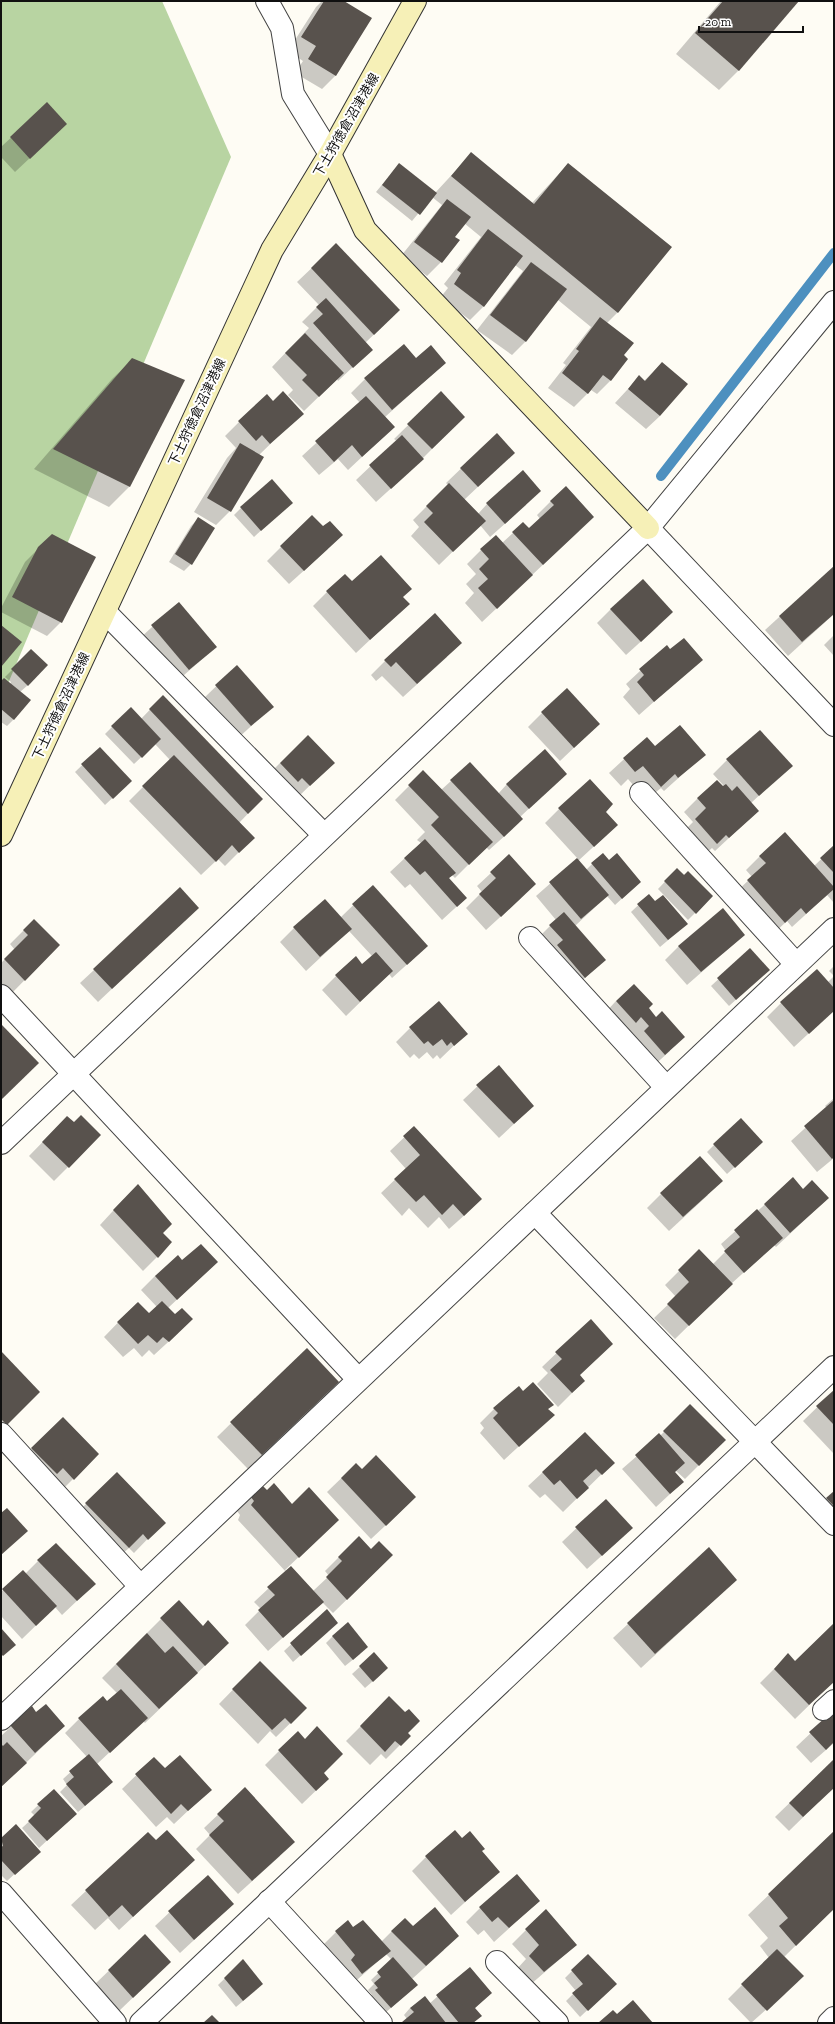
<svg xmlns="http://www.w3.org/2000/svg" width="835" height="2024" viewBox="0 0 835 2024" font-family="'Zilla Slab','Noto Sans JP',serif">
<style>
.forest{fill:#b8d4a2}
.shadow{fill:#0003}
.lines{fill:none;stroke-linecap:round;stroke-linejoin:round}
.stream{stroke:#4d90bf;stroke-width:10}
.building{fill:#58524d}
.lane-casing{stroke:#434343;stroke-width:22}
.street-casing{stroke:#434343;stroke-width:24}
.secondary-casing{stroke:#323232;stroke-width:24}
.lane{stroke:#fff;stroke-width:20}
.street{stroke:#fff;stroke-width:22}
.secondary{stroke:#f6f0b7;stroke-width:22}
.labels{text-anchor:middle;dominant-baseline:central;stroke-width:4;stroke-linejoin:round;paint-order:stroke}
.street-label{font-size:13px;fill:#101010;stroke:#fff}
</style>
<rect width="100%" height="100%" fill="#fefcf4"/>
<path class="forest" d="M1,1H162L231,157L1,700Z"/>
<g class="shadow">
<path d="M322,1H342L336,75L322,89L295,73L303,61L288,51L316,7Z"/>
<path d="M721,1H797L739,70L719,90L676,54Z"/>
<path d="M47,104L66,124L15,172L1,157V147Z"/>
<path d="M471,154L532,203L568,164L618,312L606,324L623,355L611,380L597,394L591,390L574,407L548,388L566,365L563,363L591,327L558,300L526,341L512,355L477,330L523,271L515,265L484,306L470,320L440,298L448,288L444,284L481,237L464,223L454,237L441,262L427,276L401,256L442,205L432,197L412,221L376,192L399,164L435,193Z"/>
<path d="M336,245L385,324L365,343L371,350L338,381L337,379L304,411L288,395L293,390L272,367L309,328L302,322L319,305L297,282Z"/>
<path d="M133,359L183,380L129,487L109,507L34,469L112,379Z"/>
<path d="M416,359L445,363L385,417L394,427L348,470L338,459L319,475L302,456L360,403L351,393L365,379Z"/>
<path d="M662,363L660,416L646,429L615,403L639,377L644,381Z"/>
<path d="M441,393L450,431L408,473L376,502L356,480L397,441L394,439Z"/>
<path d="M239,422L288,427L259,455L263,457L230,511L216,525L194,512L227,458L236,448L225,436Z"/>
<path d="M497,434L500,466L464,500L478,514L487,504L526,505L490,537L480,525L439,565L411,536L419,527L413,520L448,485L446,483Z"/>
<path d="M551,501L579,531L482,622L465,603L474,593L466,584L476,574L467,564L481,550L502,543L513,533L529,529L540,519L537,515Z"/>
<path d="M241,508L284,509L254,537L234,515Z"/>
<path d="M198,519L191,564L184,571L169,562L191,526Z"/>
<path d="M281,547L328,549L289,584L267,561Z"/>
<path d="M39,548L61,622L47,636L1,612V608L25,562Z"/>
<path d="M834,567V614L788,656L765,630Z"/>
<path d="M352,582L402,597L408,604L356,653L313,606L327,592Z"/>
<path d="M178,603L216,647L175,683L138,640Z"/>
<path d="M611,609L658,626L626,655L597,623Z"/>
<path d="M834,635V656L824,645Z"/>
<path d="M667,646L670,651L701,660L639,715L623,697L630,689L626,684Z"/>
<path d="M31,651L28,685L20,692L14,719L7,726L1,722V682L10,684L11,682L5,677Z"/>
<path d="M447,657L403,697L382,676L376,681L371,675L385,661Z"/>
<path d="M237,666L272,707L237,739L202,700Z"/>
<path d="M163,696L262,799L239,823L253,838L225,866L218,859L201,875L129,801L170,760L155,744L134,764L105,734L131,708L141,719Z"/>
<path d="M542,713L599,724L560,761L528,727Z"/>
<path d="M647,738L655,748L704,755L664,791L661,788L646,800L628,779L621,786L609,773Z"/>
<path d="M100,748L123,788L105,805L75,772Z"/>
<path d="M727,760L791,766L751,803L758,811L715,851L712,848L702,857L681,834L693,822L684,812L698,798L724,786L713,774Z"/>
<path d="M280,763H333L296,799L266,777Z"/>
<path d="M423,772L441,790L451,781L498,794L507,784L566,774L520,817L508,833L489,850L486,847L455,878L452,875L448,879L466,898L442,920L410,884L405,888L390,872L421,843L417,840L425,832L395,800Z"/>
<path d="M559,809L605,812L603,838L578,861L586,870L592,864L609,861L640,882L615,905L607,896L575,926L604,960L571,991L536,940L556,920L536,896L578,859L545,823Z"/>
<path d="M834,847V903L827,895L792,927L787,921L771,936L734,894L752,877L746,870L760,856L814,866Z"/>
<path d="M677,869L712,896L688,920L658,889Z"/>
<path d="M491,873L521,898L486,930L466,908L482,892L477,886Z"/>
<path d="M373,886L413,959L392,978L389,974L346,1016L322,990L336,976L362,965L372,956L349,931L306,971L280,942L294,928L340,918Z"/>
<path d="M649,895L679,931L660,947L631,912Z"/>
<path d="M183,922L98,1002L80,983L94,970Z"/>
<path d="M24,930L59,945L11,994L1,984V963L15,950L10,944Z"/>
<path d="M744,935L687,985L665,960L679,946Z"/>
<path d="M750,950L761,977L729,1006L711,986Z"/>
<path d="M834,966V976L829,971Z"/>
<path d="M834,976V1010L794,1047L767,1017L781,1003L828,982Z"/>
<path d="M616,1001L647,1008L670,1051L651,1068L603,1015Z"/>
<path d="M410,1028L466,1034L440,1059L437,1055L433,1059L427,1052L419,1059L414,1054L410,1058L396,1042Z"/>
<path d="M499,1066L533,1106L499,1138L463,1100Z"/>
<path d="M834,1098V1158L817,1172L791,1141L827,1108L825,1106Z"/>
<path d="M67,1117L74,1124L100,1135L54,1181L29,1156Z"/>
<path d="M414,1128L467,1213L449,1229L439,1217L428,1228L409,1208L402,1216L381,1193L406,1169L390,1151Z"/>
<path d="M714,1145L754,1149L727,1174L707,1152Z"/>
<path d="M793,1179L803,1190L828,1198L776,1247L774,1245L731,1284L675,1339L654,1318L676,1297L665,1285L699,1251L713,1264L726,1251L721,1244Z"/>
<path d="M661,1194L708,1195L669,1231L647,1208Z"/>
<path d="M124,1199L162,1233L157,1257L143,1271L100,1225Z"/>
<path d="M182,1261L217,1262L168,1308L178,1333L154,1355L149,1350L142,1357L134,1348L123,1357L104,1337L137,1303L149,1315L157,1307L141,1290L155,1276Z"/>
<path d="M590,1321L579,1376L584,1381L558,1407L537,1384L548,1373L542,1367Z"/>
<path d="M307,1349L324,1395L248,1469L217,1437Z"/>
<path d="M1,1352L25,1406L1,1429Z"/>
<path d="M834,1391V1454L803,1421Z"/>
<path d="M523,1392L552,1405L547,1410L539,1428L504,1460L480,1433L484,1428L480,1423L494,1409Z"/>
<path d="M690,1405L724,1440L685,1479L676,1471L674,1472L683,1482L656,1507L622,1469L660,1436Z"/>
<path d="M63,1418L98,1454L59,1493L18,1463Z"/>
<path d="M585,1433L613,1463L563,1512L545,1494L540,1498L528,1486Z"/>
<path d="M356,1464L401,1511L371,1539L327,1492Z"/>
<path d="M117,1473L164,1522L134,1553L129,1548L114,1561L72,1518Z"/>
<path d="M267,1491L292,1505L324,1533L285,1570L313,1591L329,1576L325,1571L359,1537L378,1569L333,1613L322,1602L268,1651L245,1625L261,1609L254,1602L286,1572L238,1520L240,1515L237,1511L251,1497Z"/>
<path d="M834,1492V1535L813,1513Z"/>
<path d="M606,1500L618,1541L587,1569L562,1542Z"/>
<path d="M709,1548L721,1594L641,1668L613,1638Z"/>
<path d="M38,1561L80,1598L62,1615L55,1607L22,1639L1,1616V1592L23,1571L25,1574Z"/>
<path d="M327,1611L330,1629L293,1662L284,1651Z"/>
<path d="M161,1619L214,1657L145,1723L143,1721L97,1764L105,1789L78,1812L60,1792L67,1785L63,1779L87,1757L65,1733L79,1719L107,1702L117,1693L102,1678Z"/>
<path d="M834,1624V1681L795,1719L760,1683L788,1655L795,1662Z"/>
<path d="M333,1636L360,1654L345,1666L326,1643Z"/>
<path d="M374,1654L380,1675L365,1688L352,1674Z"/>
<path d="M260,1662L306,1708L276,1737L270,1731L258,1744L219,1704Z"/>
<path d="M389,1698L409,1736L386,1759L381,1754L370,1765L346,1741Z"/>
<path d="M31,1708L36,1713L64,1726L1,1787V1736Z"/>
<path d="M834,1711V1743L811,1763L796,1747Z"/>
<path d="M279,1751L323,1773L328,1779L302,1804L265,1765Z"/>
<path d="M154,1758L165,1770L210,1790L174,1824L167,1817L156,1827L122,1789Z"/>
<path d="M834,1760V1787L789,1831L775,1817Z"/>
<path d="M245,1789L280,1856L238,1894L196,1849L210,1835L204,1828Z"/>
<path d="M54,1790L69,1820L39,1848L22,1828L35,1816L31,1812Z"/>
<path d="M16,1826L32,1858L7,1881L1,1875V1839Z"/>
<path d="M834,1832V1908L784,1957L788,1990L751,2023L728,1999L769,1958L760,1946L768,1938L748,1915Z"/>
<path d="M148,1833L179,1874L119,1930L108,1918L95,1930L71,1905Z"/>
<path d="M480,1852L498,1872L451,1915L412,1871L426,1857Z"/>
<path d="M208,1876L233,1904L180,1953L155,1926Z"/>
<path d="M539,1901L494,1942L484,1930L478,1935L466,1922L480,1908Z"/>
<path d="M546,1910L576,1945L530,1985L516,1970L526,1959L512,1944Z"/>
<path d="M353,1928L381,1942L392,1931L444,1950L412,1979L410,1991L384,2014L369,1998L372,1995L368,1990L374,1984L371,1980L392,1960L386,1954L348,1988L322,1946L336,1932Z"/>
<path d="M145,1936L170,1962L119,2011L94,1985Z"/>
<path d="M588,1955L615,1984L580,2017L566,2001L576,1991L565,1978Z"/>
<path d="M243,1961L255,1991L236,2007L218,1985Z"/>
<path d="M470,1968L491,1993L474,2009L480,2016L473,2023H402L407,2019L404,2015L410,2008L425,1998L429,2004Z"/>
</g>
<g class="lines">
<path class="stream" d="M661,476L834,253"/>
</g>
<g class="building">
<path d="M324,1H344L372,18L336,76L308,59L316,46L301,37Z"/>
<path d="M723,1H799L739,71L695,33Z"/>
<path d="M47,102L67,124L30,159L10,137Z"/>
<path d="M471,152L534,204L568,163L672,247L618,313L451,176Z"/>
<path d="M399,163L437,193L420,215L382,185Z"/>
<path d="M447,199L471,217L455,237L460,240L442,263L414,242Z"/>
<path d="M488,229L523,256L484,307L454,284L461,273L457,270Z"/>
<path d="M336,243L400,310L374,335L311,268Z"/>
<path d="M531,262L567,289L526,342L490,315Z"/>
<path d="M326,298L373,350L353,368L313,323L323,314L316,307Z"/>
<path d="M600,317L634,343L624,355L628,359L611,381L603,375L588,394L562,373L579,351L576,349Z"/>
<path d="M305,333L344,373L319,397L302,380L307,375L285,353Z"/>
<path d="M404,344L416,358L431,345L446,363L392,410L364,378Z"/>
<path d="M132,358L185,380L130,487L53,449Z"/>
<path d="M662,362L688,384L660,416L628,389L639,375L645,381Z"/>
<path d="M283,391L304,414L270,444L262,435L256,441L238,421L267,394L273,401Z"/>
<path d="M441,391L465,417L432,449L407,424Z"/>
<path d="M366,396L395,427L362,457L352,445L334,462L315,441Z"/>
<path d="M497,433L515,453L478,487L460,468Z"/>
<path d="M402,435L424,459L391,489L369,465Z"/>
<path d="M240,443L264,457L231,512L207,498Z"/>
<path d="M523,470L541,491L505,524L486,503Z"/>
<path d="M272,479L293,503L261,531L240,507Z"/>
<path d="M449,483L486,521L453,552L424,522L433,513L426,506Z"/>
<path d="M566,486L594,517L543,565L512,532L523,522L529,528L554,505L550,501Z"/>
<path d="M312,515L323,526L330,521L343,535L304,571L280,546Z"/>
<path d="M198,517L215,528L192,565L175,554Z"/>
<path d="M52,534L96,557L62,623L12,597L38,547Z"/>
<path d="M496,535L533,575L497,609L478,588L488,579L479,569L489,559L480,549Z"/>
<path d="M381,555L412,589L403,597L410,604L370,640L326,591L345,574L352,581Z"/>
<path d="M834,566V614L802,642L779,616Z"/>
<path d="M643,579L673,612L641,642L610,609Z"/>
<path d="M179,602L217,647L189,670L151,625Z"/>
<path d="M435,613L462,643L417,684L396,662L391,667L384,660Z"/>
<path d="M1,625L22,642L1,667Z"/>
<path d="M684,638L703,660L654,702L637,682L644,675L639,669L667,645L670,649Z"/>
<path d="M31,649L48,665L28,686L11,669Z"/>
<path d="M237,665L274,707L251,726L215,685Z"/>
<path d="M4,678L31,700L14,720L1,709V681Z"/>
<path d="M567,688L600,724L574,748L541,712Z"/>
<path d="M163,695L263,799L248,814L149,709Z"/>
<path d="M131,707L161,739L142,758L111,726Z"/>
<path d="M680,725L706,755L678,778L675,774L661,787L643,766L635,772L623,758L647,737L655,746Z"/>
<path d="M760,730L793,766L759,796L726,759Z"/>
<path d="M308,735L335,763L310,786L302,778L298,782L280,763Z"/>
<path d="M100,747L132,781L113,799L81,764Z"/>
<path d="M545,749L567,774L529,809L506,784Z"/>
<path d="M174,755L255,838L239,853L232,845L216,862L142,786Z"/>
<path d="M470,762L523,819L504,837L450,780Z"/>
<path d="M423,770L493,842L469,865L431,825L439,817L408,785Z"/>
<path d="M590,779L613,804L606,812L618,825L594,847L558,808Z"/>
<path d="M717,780L723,786L726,784L732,791L737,786L759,811L729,838L726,835L717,844L695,819L706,808L697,798Z"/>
<path d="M785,832L834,887V889L806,914L801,908L785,923L747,880L766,863L759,856Z"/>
<path d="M425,839L456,873L449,878L467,898L457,907L425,871L420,875L404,858Z"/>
<path d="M834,845V873L820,858Z"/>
<path d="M603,853L609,860L617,853L641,882L622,899L591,863Z"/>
<path d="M509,854L536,884L501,917L479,894L496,878L490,872Z"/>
<path d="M577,858L609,895L581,919L549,882Z"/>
<path d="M677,868L684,875L688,871L713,896L696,914L664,881Z"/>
<path d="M373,885L428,946L407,965L352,904Z"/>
<path d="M180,887L199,908L112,989L93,969Z"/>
<path d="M649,894L655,901L663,895L688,924L668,940L637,904Z"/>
<path d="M325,899L352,929L320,957L293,927Z"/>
<path d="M723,908L745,935L701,972L678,946Z"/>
<path d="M564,912L606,960L585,978L557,945L563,940L549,925Z"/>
<path d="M34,919L60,945L25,981L4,959L28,935L23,930Z"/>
<path d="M750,948L770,970L736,1000L717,978Z"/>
<path d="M376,952L393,971L360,1002L335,975L356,956L362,964Z"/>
<path d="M817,969L834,988V1011L809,1034L780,1002Z"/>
<path d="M634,984L653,1004L649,1008L656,1017L662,1011L685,1037L665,1055L644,1031L649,1026L641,1017L636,1023L616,1001Z"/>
<path d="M439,1001L468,1034L454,1046L451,1042L447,1046L442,1039L433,1046L428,1041L424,1044L409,1027Z"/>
<path d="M1,1024L39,1063L1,1100Z"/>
<path d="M499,1065L534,1106L514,1124L476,1085Z"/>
<path d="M834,1100V1157L832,1159L804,1126Z"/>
<path d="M81,1115L101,1135L69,1168L42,1142L67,1116L74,1122Z"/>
<path d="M741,1118L763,1142L735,1168L713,1144Z"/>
<path d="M414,1126L482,1199L464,1216L453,1204L442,1215L424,1195L416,1202L394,1179L420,1155L403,1136Z"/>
<path d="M700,1156L723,1181L683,1217L660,1193Z"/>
<path d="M793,1177L803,1189L812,1180L829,1198L790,1233L764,1204Z"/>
<path d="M138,1184L172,1224L163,1233L172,1242L158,1258L113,1210Z"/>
<path d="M757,1209L783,1238L744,1273L724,1251L740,1237L734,1230Z"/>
<path d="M201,1244L218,1262L177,1300L155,1276L178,1255L182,1260Z"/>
<path d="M699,1249L733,1284L689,1326L667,1304L689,1282L678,1270Z"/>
<path d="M162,1301L175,1314L182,1308L193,1319L169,1342L163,1337L157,1343L148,1335L138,1344L117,1322L138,1302L149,1313Z"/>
<path d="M591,1319L613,1344L580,1375L585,1381L572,1393L550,1370L562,1359L555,1352Z"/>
<path d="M307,1348L339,1382L262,1455L230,1422Z"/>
<path d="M1,1351L40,1392L7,1425L1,1419Z"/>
<path d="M533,1382L554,1405L548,1409L555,1415L519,1447L493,1418L498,1413L493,1408L519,1386L523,1391Z"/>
<path d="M834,1390V1425L816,1406Z"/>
<path d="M690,1404L726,1440L699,1466L663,1431Z"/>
<path d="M63,1417L99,1454L74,1480L63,1468L57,1474L31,1448Z"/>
<path d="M585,1432L615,1463L602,1475L596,1469L583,1481L589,1488L577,1499L560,1480L554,1485L542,1472Z"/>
<path d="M659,1433L685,1463L675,1472L684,1482L670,1494L635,1455Z"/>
<path d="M376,1455L416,1497L386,1526L341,1478L356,1463L362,1469Z"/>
<path d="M117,1472L166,1523L148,1540L143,1534L129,1548L85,1503Z"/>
<path d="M274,1483L292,1504L309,1487L339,1520L299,1558L251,1505L254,1501L250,1496L262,1485L267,1490Z"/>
<path d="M834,1491V1506L826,1498Z"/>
<path d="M606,1499L633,1528L602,1556L575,1527Z"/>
<path d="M7,1508L28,1531L1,1555V1513Z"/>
<path d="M359,1536L371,1549L379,1541L393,1555L347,1600L326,1577L342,1561L338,1557Z"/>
<path d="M56,1543L96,1584L77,1601L37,1560Z"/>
<path d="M709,1547L737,1580L655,1654L627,1623Z"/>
<path d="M291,1566L324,1602L283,1638L258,1610L275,1595L267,1587Z"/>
<path d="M23,1570L57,1606L36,1626L2,1589Z"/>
<path d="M179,1600L203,1626L208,1620L229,1643L205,1666L160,1618Z"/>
<path d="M327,1609L338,1623L301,1656L290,1643Z"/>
<path d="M348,1622L368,1647L353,1660L332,1636Z"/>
<path d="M834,1623V1682L809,1705L774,1669L788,1653L795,1661Z"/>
<path d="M1,1628L16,1645L3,1656L1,1654Z"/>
<path d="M147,1633L165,1653L173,1646L198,1673L159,1709L116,1664Z"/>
<path d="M374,1652L388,1668L373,1682L359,1666Z"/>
<path d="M260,1661L307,1708L291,1724L285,1718L272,1730L232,1689Z"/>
<path d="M121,1689L148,1718L110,1753L78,1718L103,1696L107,1701Z"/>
<path d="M389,1696L405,1712L409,1709L420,1721L408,1733L411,1736L401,1746L395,1741L385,1752L360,1726Z"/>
<path d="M46,1704L65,1726L35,1753L10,1725L32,1706L36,1712Z"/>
<path d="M834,1710V1742L826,1750L809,1732Z"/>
<path d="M317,1726L343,1754L324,1773L329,1779L316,1791L278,1750L298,1731L305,1739Z"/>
<path d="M7,1742L27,1763L1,1787V1744L3,1746Z"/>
<path d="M89,1754L113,1782L85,1806L66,1784L74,1777L69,1771Z"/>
<path d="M180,1755L212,1790L188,1811L181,1804L171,1814L135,1774L154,1757L165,1768Z"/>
<path d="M834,1759V1788L803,1817L789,1803Z"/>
<path d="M245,1787L295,1842L252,1881L209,1835L224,1821L217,1814Z"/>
<path d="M54,1789L77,1814L47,1841L28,1821L41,1808L37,1804Z"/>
<path d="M16,1824L41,1852L15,1875L1,1860V1847L3,1846L1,1838Z"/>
<path d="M167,1830L195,1860L133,1917L122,1905L109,1917L85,1890L148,1832L156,1840Z"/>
<path d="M455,1830L462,1838L470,1831L485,1849L482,1851L500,1872L465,1902L425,1856Z"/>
<path d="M834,1831V1909L796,1946L779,1926L788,1918L768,1894Z"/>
<path d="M517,1874L540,1901L509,1928L498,1917L492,1922L479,1907Z"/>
<path d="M208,1875L234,1904L194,1940L168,1911Z"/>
<path d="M435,1907L459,1936L426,1966L391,1931L405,1918L413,1926Z"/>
<path d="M546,1909L577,1945L544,1972L529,1956L539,1945L525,1929Z"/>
<path d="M348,1920L353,1927L363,1920L391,1951L362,1974L351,1960L355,1955L335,1931Z"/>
<path d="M145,1934L171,1962L133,1998L108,1970Z"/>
<path d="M777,1949L804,1976L767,2011L741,1984Z"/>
<path d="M588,1954L617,1984L588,2011L572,1993L583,1984L571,1970Z"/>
<path d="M393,1957L418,1985L391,2008L375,1990L378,1988L374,1983L381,1977L377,1972Z"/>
<path d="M243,1959L263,1984L243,2001L224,1978Z"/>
<path d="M470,1967L492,1993L475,2008L482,2016L473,2023H459L436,1995Z"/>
<path d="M425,1996L446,2023H403L402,2022L414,2012L410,2008Z"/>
<path d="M633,2000L653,2023H598L613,2010L617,2014Z"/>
<path d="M212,2015L220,2023H203Z"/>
</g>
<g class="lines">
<g class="lane-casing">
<path id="lane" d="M823,1710L834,1700"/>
</g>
<g class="street-casing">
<g id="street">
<path d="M267,1L282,28L293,94L330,154"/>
<path d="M648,528L834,302"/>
<path d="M105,612L324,835"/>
<path d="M641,793L796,964"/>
<path d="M530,938L666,1087"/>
<path d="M1,996L358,1379"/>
<path d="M1,1143L648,528L834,725"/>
<path d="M535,1213L834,1524"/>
<path d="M1,1434L140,1586"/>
<path d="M1,1719L834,929"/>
<path d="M1,1893L115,2023"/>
<path d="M269,1901L381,2023"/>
<path d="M497,1962L557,2023"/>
<path d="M141,2023L834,1367"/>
<path d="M829,2023L834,2018"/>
</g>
</g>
<g class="secondary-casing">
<g id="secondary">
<path d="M330,154L365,230L648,528"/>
<path d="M1,835L272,250L330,154L415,1"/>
</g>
</g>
<use href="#lane" class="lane"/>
<use href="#street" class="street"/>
<use href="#secondary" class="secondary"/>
</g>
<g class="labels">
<g class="street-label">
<text transform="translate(346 125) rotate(-60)">下土狩徳倉沼津港線</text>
<text transform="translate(197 412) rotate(-65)">下土狩徳倉沼津港線</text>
<text transform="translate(61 706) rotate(-65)">下土狩徳倉沼津港線</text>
</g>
</g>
<rect width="835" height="2024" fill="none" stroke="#101010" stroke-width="4"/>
<path d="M699 26v6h104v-6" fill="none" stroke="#101010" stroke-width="2"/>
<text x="705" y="26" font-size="12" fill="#101010" stroke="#ffffff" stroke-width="3" paint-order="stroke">20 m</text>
</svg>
